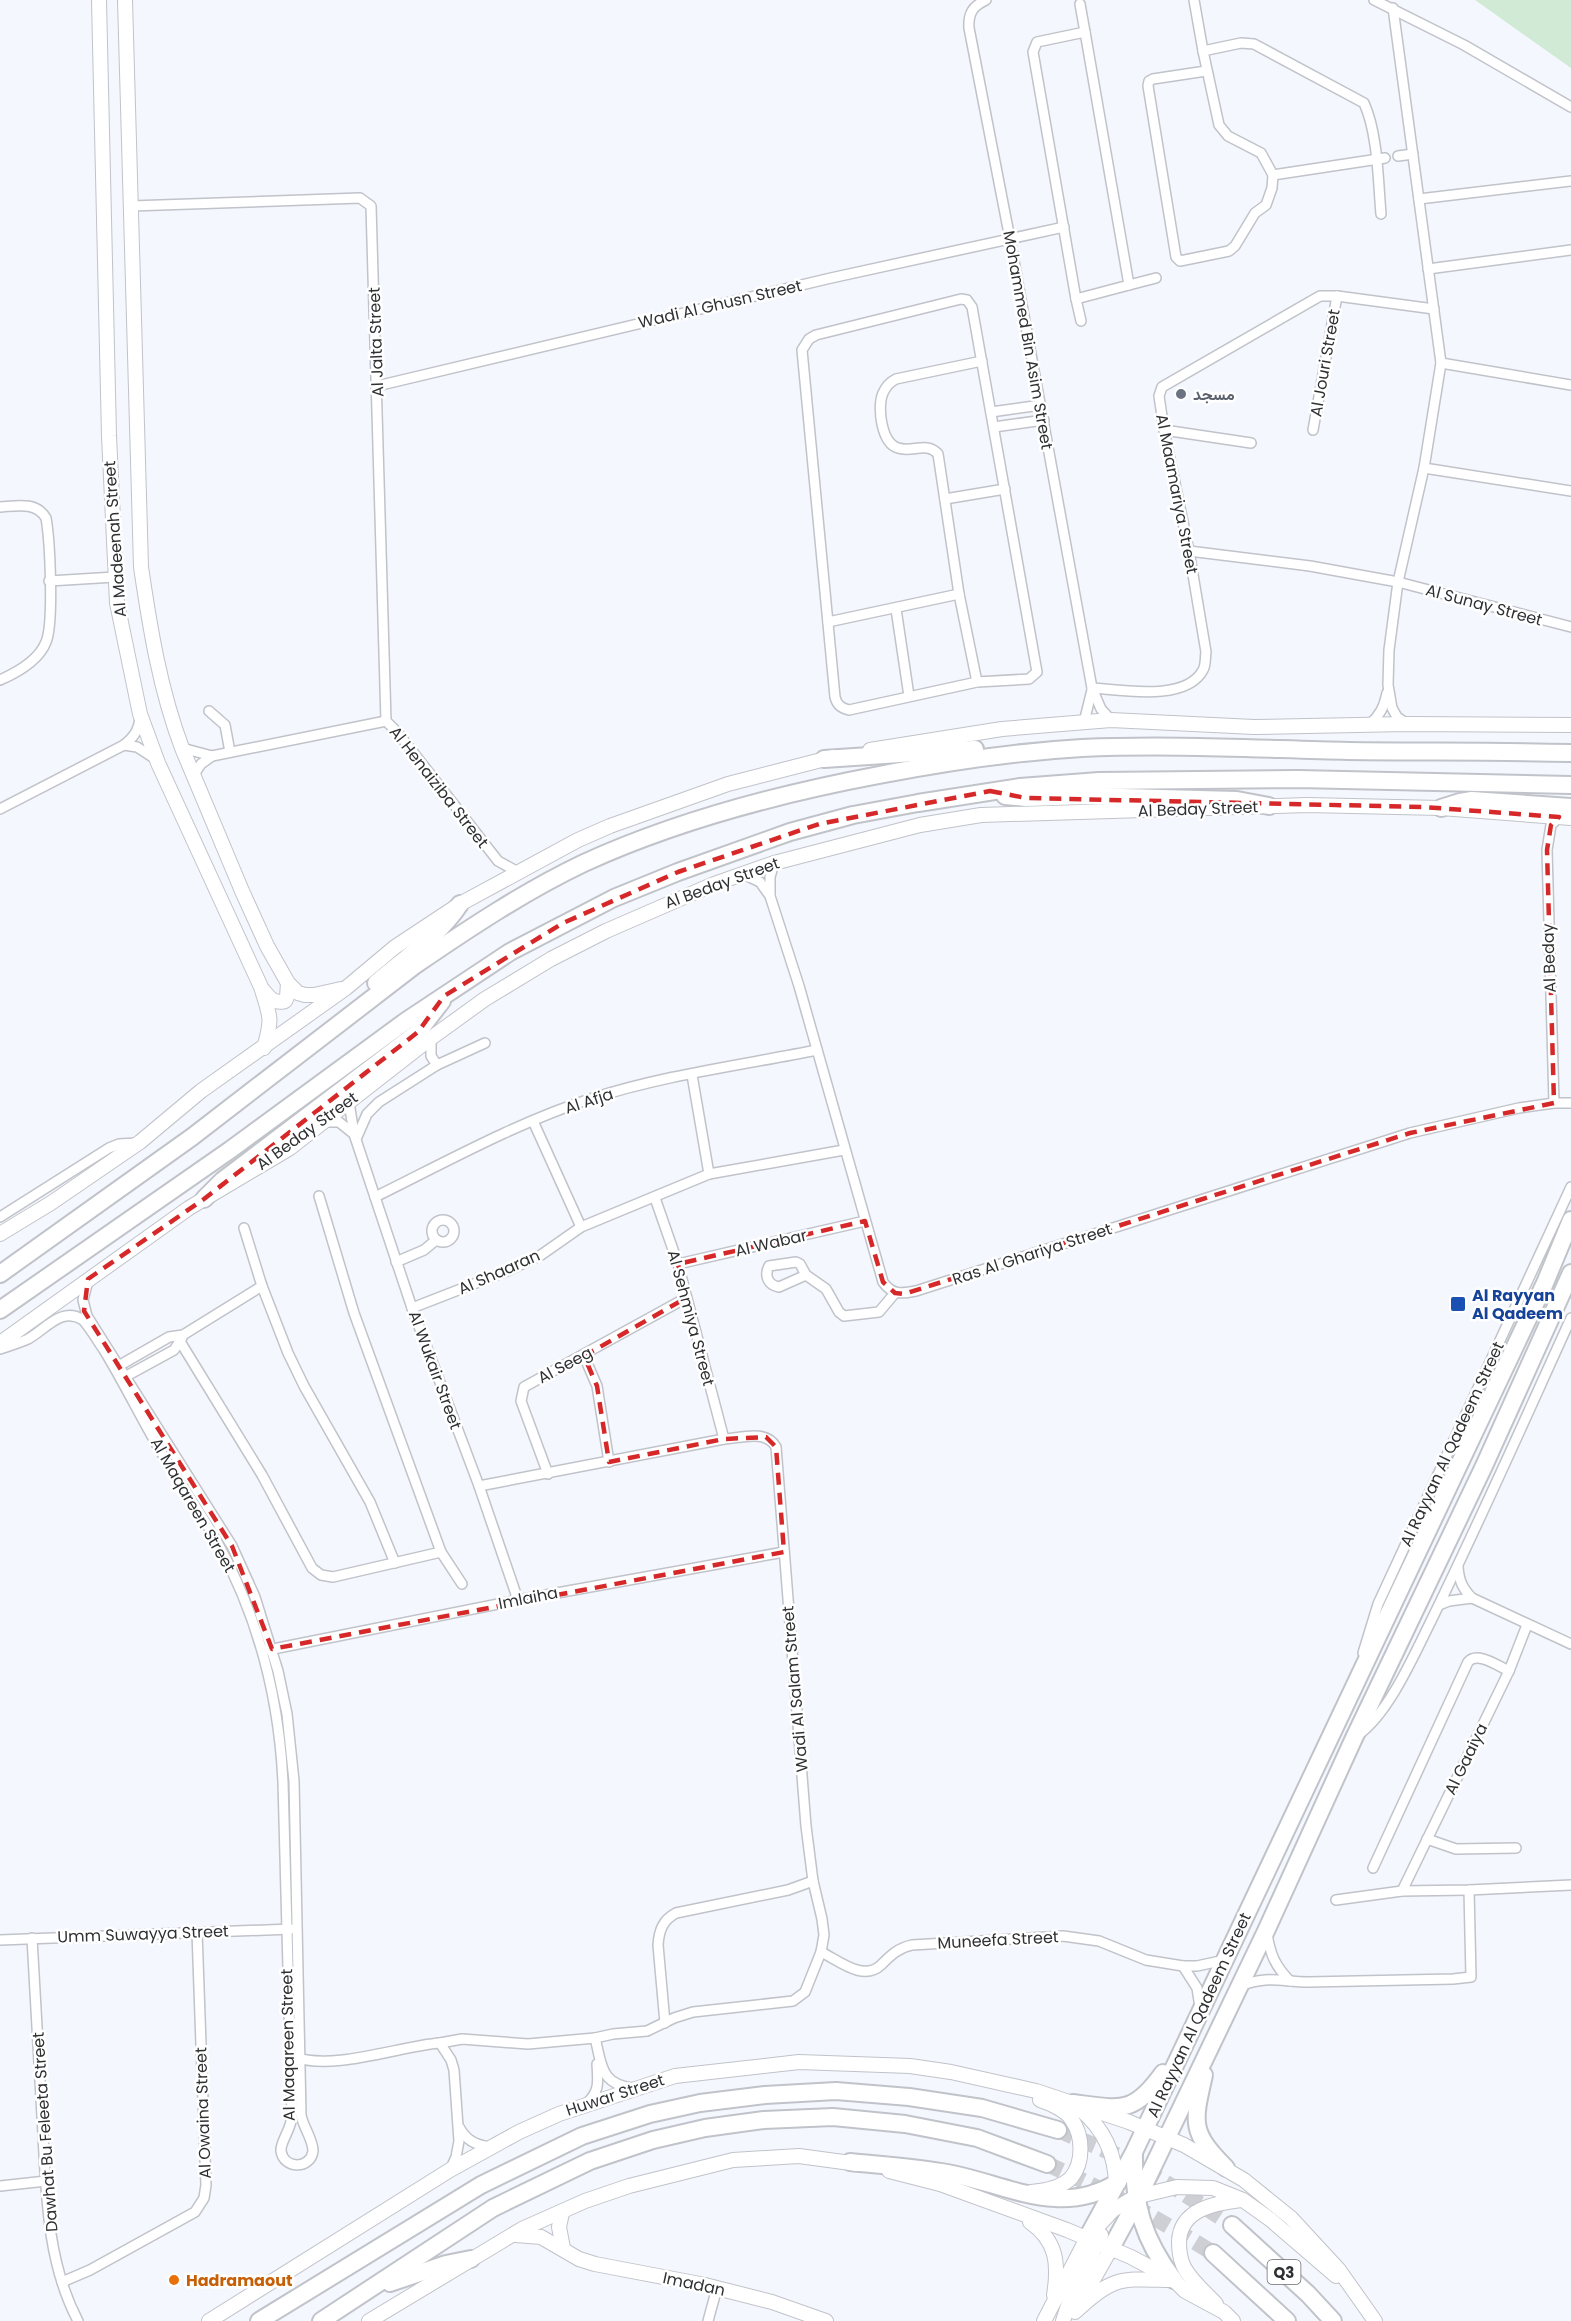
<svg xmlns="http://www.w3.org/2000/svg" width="1571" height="2321" viewBox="0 0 1571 2321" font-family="Poppins,Vazirmatn,sans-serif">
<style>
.green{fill:#d0ead5}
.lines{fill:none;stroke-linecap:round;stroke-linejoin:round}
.highway-tunnel{stroke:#cdcfd4;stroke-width:16;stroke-dasharray:16 8;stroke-linecap:butt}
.street-casing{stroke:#c0c3c9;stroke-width:12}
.secondary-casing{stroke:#c0c3c9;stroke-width:16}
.highway-casing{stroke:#c0c3c9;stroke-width:20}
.street{stroke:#fff;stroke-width:9}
.secondary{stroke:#fff;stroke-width:14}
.highway{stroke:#fff;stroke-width:16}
.marked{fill:none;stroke:#d62828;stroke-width:4.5;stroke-dasharray:12 8;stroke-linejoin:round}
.worship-dot{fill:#6b7280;stroke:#fff;stroke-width:2}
.transit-dot{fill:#1a4fb4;stroke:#fff;stroke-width:2}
.food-dot{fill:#e8710a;stroke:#fff;stroke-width:2}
.labels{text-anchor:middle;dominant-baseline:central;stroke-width:5;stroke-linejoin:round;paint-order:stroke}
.shield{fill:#fff;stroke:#6d6e70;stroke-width:1.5}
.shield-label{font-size:15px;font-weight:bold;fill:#2f3032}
.street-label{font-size:16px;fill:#2f3032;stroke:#fff}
.worship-label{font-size:16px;font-weight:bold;fill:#5b616d;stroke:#fff;text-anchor:start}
.transit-label{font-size:16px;font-weight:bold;fill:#164399;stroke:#fff;text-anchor:start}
.food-label{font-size:16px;font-weight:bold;fill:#c56008;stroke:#fff;text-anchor:start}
</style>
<rect width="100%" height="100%" fill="#f4f7fd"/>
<path class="green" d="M1475,0H1571V68Z"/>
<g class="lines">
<g class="highway-tunnel">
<path d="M1058,2130L1119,2156L1180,2191L1232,2225"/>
<path d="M1047,2164C1105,2190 1159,2219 1213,2253"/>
</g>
<g class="street-casing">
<g id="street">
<path d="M986,0C973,6 968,13 969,28L1010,239L1092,688L1101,709L1111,720"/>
<path d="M1194,0L1203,51"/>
<path d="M1374,0L1464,45L1571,107"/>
<path d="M1080,4L1085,32"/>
<path d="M1393,8L1441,363L1424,468L1398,582L1389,650L1388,685L1392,708L1397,717L1406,723"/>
<path d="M1085,32L1129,285L1076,299L1033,52L1037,42Z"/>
<path d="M1206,71L1153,79L1149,81L1148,86L1176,257L1180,261L1229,251L1235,246L1255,213L1266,205L1272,188L1273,175L1261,153L1228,136L1219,125L1203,51L1241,43L1254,44L1364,103C1378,134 1378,180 1381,214"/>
<path d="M1398,156L1413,154"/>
<path d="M1273,175L1385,158"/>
<path d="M1419,199L1571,181"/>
<path d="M131,206L360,198L371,206L386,721"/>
<path d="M1428,269L1571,250"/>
<path d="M1129,285L1156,278"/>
<path d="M961,299L967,300L972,307L1037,672L1029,679L977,682L849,710C841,708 837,705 835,697L802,350L809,339L816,335Z"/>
<path d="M1076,299L1081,321"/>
<path d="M1441,363L1571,385"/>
<path d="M377,386L831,278L1064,227"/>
<path d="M991,412L1041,405"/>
<path d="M994,427L1044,420"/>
<path d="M1164,430L1251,443"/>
<path d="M1313,430L1337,296"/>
<path d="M1424,468L1571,491"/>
<path d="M945,499L1005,489"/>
<path d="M0,507C16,506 36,501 46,518C50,541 54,623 46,642C39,660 16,673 0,680"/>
<path d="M1189,551L1310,566L1398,582L1571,627"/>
<path d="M49,581L115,577"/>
<path d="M896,609L909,696"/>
<path d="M828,622L959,594"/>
<path d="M977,682L959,594L938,454C927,441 912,453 898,448C881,443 877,406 883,393C886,386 890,382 896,379L982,361"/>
<path d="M1092,688C1122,690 1186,702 1203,670C1206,665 1205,658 1206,652L1189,551L1164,430L1159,396L1162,387L1320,296H1337L1434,309"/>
<path d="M209,711L225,725L230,752"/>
<path d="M386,721L398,733L498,861L518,872"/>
<path d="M1084,722L1092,690"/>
<path d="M1370,724C1380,715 1384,707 1387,693"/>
<path d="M124,745L137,747L154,758"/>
<path d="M182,748L212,756L386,721"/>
<path d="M193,776L201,764L212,756"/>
<path d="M0,809L124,745C134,737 139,730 140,717"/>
<path d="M743,874L760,882L770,896L799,986L883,1282C892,1295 901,1294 916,1291L1410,1133L1519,1108L1554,1103H1571"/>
<path d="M770,894V877L774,863"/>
<path d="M431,1038V1056L437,1065"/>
<path d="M692,1075L709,1174"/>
<path d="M349,1102L354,1134L412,1308L479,1486L518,1600"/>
<path d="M1554,1103L1547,850L1551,825L1560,816"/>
<path d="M533,1121L581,1227"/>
<path d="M326,1122H339L354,1134"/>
<path d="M356,1139L367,1114L379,1102L437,1065L485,1043"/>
<path d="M319,1196L354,1313L441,1552L462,1584"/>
<path d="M375,1197C444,1163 518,1122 590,1099C664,1075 742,1065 817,1050"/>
<path d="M655,1198L678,1264L724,1439"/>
<path d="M0,1217L109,1148L119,1144L137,1143"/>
<circle cx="443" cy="1231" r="11"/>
<path d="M244,1228L262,1286L288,1353L304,1386L370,1502L395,1563"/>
<path d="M396,1262L424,1250L436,1240"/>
<path d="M678,1264L865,1221"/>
<path d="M806,1275L779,1287C768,1285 764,1276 769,1266L796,1262L800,1264L806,1275L826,1289L839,1312L844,1316L879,1312L895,1293"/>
<path d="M412,1308L507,1271L541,1255L581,1227L709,1174L844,1150"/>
<path d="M181,1343L262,1475L312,1568L321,1575L333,1577L441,1552"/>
<path d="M0,1349C9,1346 19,1343 28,1339C46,1329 62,1306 83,1320C91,1329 97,1340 104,1350C123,1381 139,1414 157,1445C176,1478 199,1509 217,1542C258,1616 279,1698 283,1782L292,2116C291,2130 280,2142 281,2151C284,2170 311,2169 313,2151C313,2139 303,2127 301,2115L294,1781L287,1714L278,1671L255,1597L232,1546L87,1316L83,1300L88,1281"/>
<path d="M584,1356L597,1386L609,1462"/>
<path d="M115,1368L169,1337L183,1335L262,1286"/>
<path d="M121,1379L174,1350L182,1338"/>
<path d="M548,1474L521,1401L524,1387L686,1298"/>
<path d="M479,1486L724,1439C741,1438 766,1429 776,1447L806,1826L813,1881L822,1919L824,1935L821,1952L805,1992L793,2001L693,2012L674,2018L647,2031L613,2034L595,2038"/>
<path d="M1458,1567C1459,1580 1462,1588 1472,1598L1571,1644"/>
<path d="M1439,1605L1449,1601L1472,1598"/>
<path d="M268,1650L518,1600L784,1552"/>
<path d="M1363,1653L1378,1604L1571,1187"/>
<path d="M1358,1735C1389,1713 1414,1655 1431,1621C1480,1521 1525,1419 1571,1318"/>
<path d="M1427,1839L1456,1849L1516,1848"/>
<path d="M1373,1868L1468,1662C1477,1651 1498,1666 1509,1671"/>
<path d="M1402,1891L1509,1671L1527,1625"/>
<path d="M1336,1900L1402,1891L1469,1890L1571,1885"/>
<path d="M1267,1933C1270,1954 1275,1966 1290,1981"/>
<path d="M32,1938C35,1997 39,2057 42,2116C46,2184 45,2259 78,2321"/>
<path d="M0,1940L291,1929"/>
<path d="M821,1952C838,1960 863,1982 881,1965C891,1955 898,1948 912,1945L1063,1936L1099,1941L1146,1960L1183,1966H1197L1225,1960"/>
<path d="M1183,1966L1197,1988L1200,2007"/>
<path d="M1240,1986C1268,1975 1281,1982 1309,1982C1357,1981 1405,1980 1453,1979L1471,1977L1469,1890"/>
<path d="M665,2023L658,1945C659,1930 663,1920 676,1913L788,1890L813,1881"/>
<path d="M440,2043L462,2039L528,2044L595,2038C602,2065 600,2084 633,2088"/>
<path d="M295,2057C333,2071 400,2046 440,2043L451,2060L454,2070L459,2141L456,2157L451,2168"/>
<path d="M587,2103C600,2091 598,2081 597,2064"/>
<path d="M459,2127C466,2140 475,2145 490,2147"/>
<path d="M0,2186L46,2181"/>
<path d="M62,2282L90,2270L195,2212L204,2198L206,2185L197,1932"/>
<path d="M708,2321L717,2288"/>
</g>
</g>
<g class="secondary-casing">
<g id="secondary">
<path d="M99,0L109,436L117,603L140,714L158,763L261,987C270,1016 273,1018 264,1048"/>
<path d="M125,0L141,567C150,628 160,690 182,748L242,891L267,946L288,983L298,993L305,995H314L341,989"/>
<path d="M870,750L1002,729L1111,720L1254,727L1407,724L1571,725"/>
<path d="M264,991C270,999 275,1004 285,1001L287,997L288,983"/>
<path d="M0,1234L51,1203L140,1142L201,1091L346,988L395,947L460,904L578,840L610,826L728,784L833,757"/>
<path d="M0,1343L189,1208L290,1148L431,1038L485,999L551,959L606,931L714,884L774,863L920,825L981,815L1307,805L1441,808L1571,818"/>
<path d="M1080,2109C1104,2129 1116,2155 1116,2186"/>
<path d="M889,2171L940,2184L1067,2230L1131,2257L1174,2280L1185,2291L1224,2312L1233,2321"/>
<path d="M1031,2192C1044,2191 1061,2188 1071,2178C1084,2162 1083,2136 1072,2120C1067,2111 1050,2103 1040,2100"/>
<path d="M562,2213L559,2227L563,2248"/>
<path d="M1030,2222C1057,2241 1059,2264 1054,2295"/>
<path d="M516,2235L541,2237L579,2259L595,2264L705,2285L772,2302L826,2321"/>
<path d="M1080,2303L1110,2250"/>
<path d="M1216,2304C1205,2292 1189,2279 1183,2265C1180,2258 1179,2249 1179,2242C1180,2209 1215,2203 1241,2200"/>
<path d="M1075,2312C1114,2275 1121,2279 1172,2280"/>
<path d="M209,2321L450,2170L519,2132L559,2114L675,2076L799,2062L910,2066L951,2072L1036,2091L1129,2122L1184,2145L1244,2180L1291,2218L1339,2270L1375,2321"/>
<path d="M369,2321L522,2229L585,2201L629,2186L733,2160L799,2156L858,2164"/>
<path d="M1044,2321L1087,2238L1113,2210L1135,2197L1177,2187L1213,2188L1243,2200L1271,2220L1336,2276"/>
<path d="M1063,2321L1069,2302L1101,2235"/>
</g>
</g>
<g class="highway-casing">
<g id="highway">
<path d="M824,759L975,749"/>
<path d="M1005,796L1026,798L1084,796L1237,800L1269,806"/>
<path d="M1441,808L1460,802L1472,800L1571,807"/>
<path d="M376,983C405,958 439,936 460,904"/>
<path d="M204,1199L223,1180L418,1032L442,1001"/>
<path d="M0,1274L192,1137L414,966C468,929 525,891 584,863C678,820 778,794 879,775C946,762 1013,752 1082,748C1170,744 1259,749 1348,751C1422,752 1497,751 1571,753"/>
<path d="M0,1310L230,1150L406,1021L510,952L614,898L678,872L790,832L853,815L918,803L1020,787L1099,781L1298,779L1571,785"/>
<path d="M1204,2075C1193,2123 1190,2132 1226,2168"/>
<path d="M1073,2103C1121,2109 1133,2115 1163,2073"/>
<path d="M1134,2153C1133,2204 1143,2239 1174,2280"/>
<path d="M850,2162C880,2165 911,2167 941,2172C1002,2181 1058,2220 1118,2182"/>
<path d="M1232,2225L1308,2294L1333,2321"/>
<path d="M1087,2238L1134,2152L1545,1283L1571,1220"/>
<path d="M1110,2250L1136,2202L1266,1931L1354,1738L1484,1466L1571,1273"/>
<path d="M1213,2253L1287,2321"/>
<path d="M390,2283L446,2264L471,2259"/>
<path d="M259,2321L481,2185L582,2136L650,2114L700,2103L765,2095L836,2091L909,2097L982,2108L1058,2130"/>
<path d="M321,2321L493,2208L590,2161L653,2140L705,2128L764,2120L833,2117L905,2124L977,2138L1047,2164"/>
</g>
</g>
<use href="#street" class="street"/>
<use href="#secondary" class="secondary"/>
<use href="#highway" class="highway"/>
</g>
<path class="marked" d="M990,791L1026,798L1423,807L1559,817L1551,825L1547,850L1554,1103L1410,1133L904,1294L895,1293L883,1282L865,1221L678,1264L686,1298L584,1356L597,1386L609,1462L724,1439L766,1437L776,1447L784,1552L272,1649L232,1546L84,1311L88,1279L204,1199L418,1032L444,996L563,923L678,872L819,824Z"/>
<circle class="worship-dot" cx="1181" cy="394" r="6"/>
<rect class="transit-dot" x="1450" y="1296" width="16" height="16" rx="3"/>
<circle class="food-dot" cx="174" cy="2280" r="6"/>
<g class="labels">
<rect class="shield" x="1267.5" y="2260" width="33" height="24" rx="4.5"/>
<g class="shield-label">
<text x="1284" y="2272">Q3</text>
</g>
<g class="street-label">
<text transform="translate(720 304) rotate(-13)">Wadi Al Ghusn Street</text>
<text transform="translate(1028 340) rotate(80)">Mohammed Bin Asim Street</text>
<text transform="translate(376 342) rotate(-92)">Al Jalta Street</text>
<text transform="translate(1325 363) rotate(-80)">Al Jouri Street</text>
<text transform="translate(1177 494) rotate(79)">Al Maamariya Street</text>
<text transform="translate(115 539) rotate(-94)">Al Madeenah Street</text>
<text transform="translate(1484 605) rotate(15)">Al Sunay Street</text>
<text transform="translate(439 787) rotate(52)">Al Henaiziba Street</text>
<text transform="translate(1198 809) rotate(-2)">Al Beday Street</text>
<text transform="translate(722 883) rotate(-20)">Al Beday Street</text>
<text transform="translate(1549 958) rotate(-92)">Al Beday</text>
<text transform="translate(589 1101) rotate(-18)">Al Afja</text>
<text transform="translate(307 1131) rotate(-36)">Al Beday Street</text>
<text transform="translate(771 1243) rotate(-13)">Al Wabar</text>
<text transform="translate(1032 1254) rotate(-18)">Ras Al Ghariya Street</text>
<text transform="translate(499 1272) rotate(-24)">Al Shaaran</text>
<text transform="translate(691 1318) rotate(75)">Al Sehmiya Street</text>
<text transform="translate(565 1365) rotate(-28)">Al Seeg</text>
<text transform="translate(435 1370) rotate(70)">Al Wukair Street</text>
<text transform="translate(1452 1444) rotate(-65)">Al Rayyan Al Qadeem Street</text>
<text transform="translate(193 1505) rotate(60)">Al Maqareen Street</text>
<text transform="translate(528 1598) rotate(-11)">Imlaiha</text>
<text transform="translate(795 1689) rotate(-95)">Wadi Al Salam Street</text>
<text transform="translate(1466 1759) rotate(-64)">Al Gaaiya</text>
<text transform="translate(143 1934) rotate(-2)">Umm Suwayya Street</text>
<text transform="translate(998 1940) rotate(-3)">Muneefa Street</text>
<text transform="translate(1199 2015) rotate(-65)">Al Rayyan Al Qadeem Street</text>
<text transform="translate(288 2045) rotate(-91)">Al Maqareen Street</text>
<text transform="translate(615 2095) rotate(-18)">Huwar Street</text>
<text transform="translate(203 2113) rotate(-92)">Al Owaina Street</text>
<text transform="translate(45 2132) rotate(-94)">Dawhat Bu Feleeta Street</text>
<text transform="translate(694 2284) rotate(12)">Imadan</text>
</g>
<g class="worship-label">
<text x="1193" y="394">مسجد</text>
</g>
<g class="transit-label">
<text x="1472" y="1295">Al Rayyan<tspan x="1472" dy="18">Al Qadeem</tspan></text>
</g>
<g class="food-label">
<text x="186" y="2280">Hadramaout</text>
</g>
</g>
</svg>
